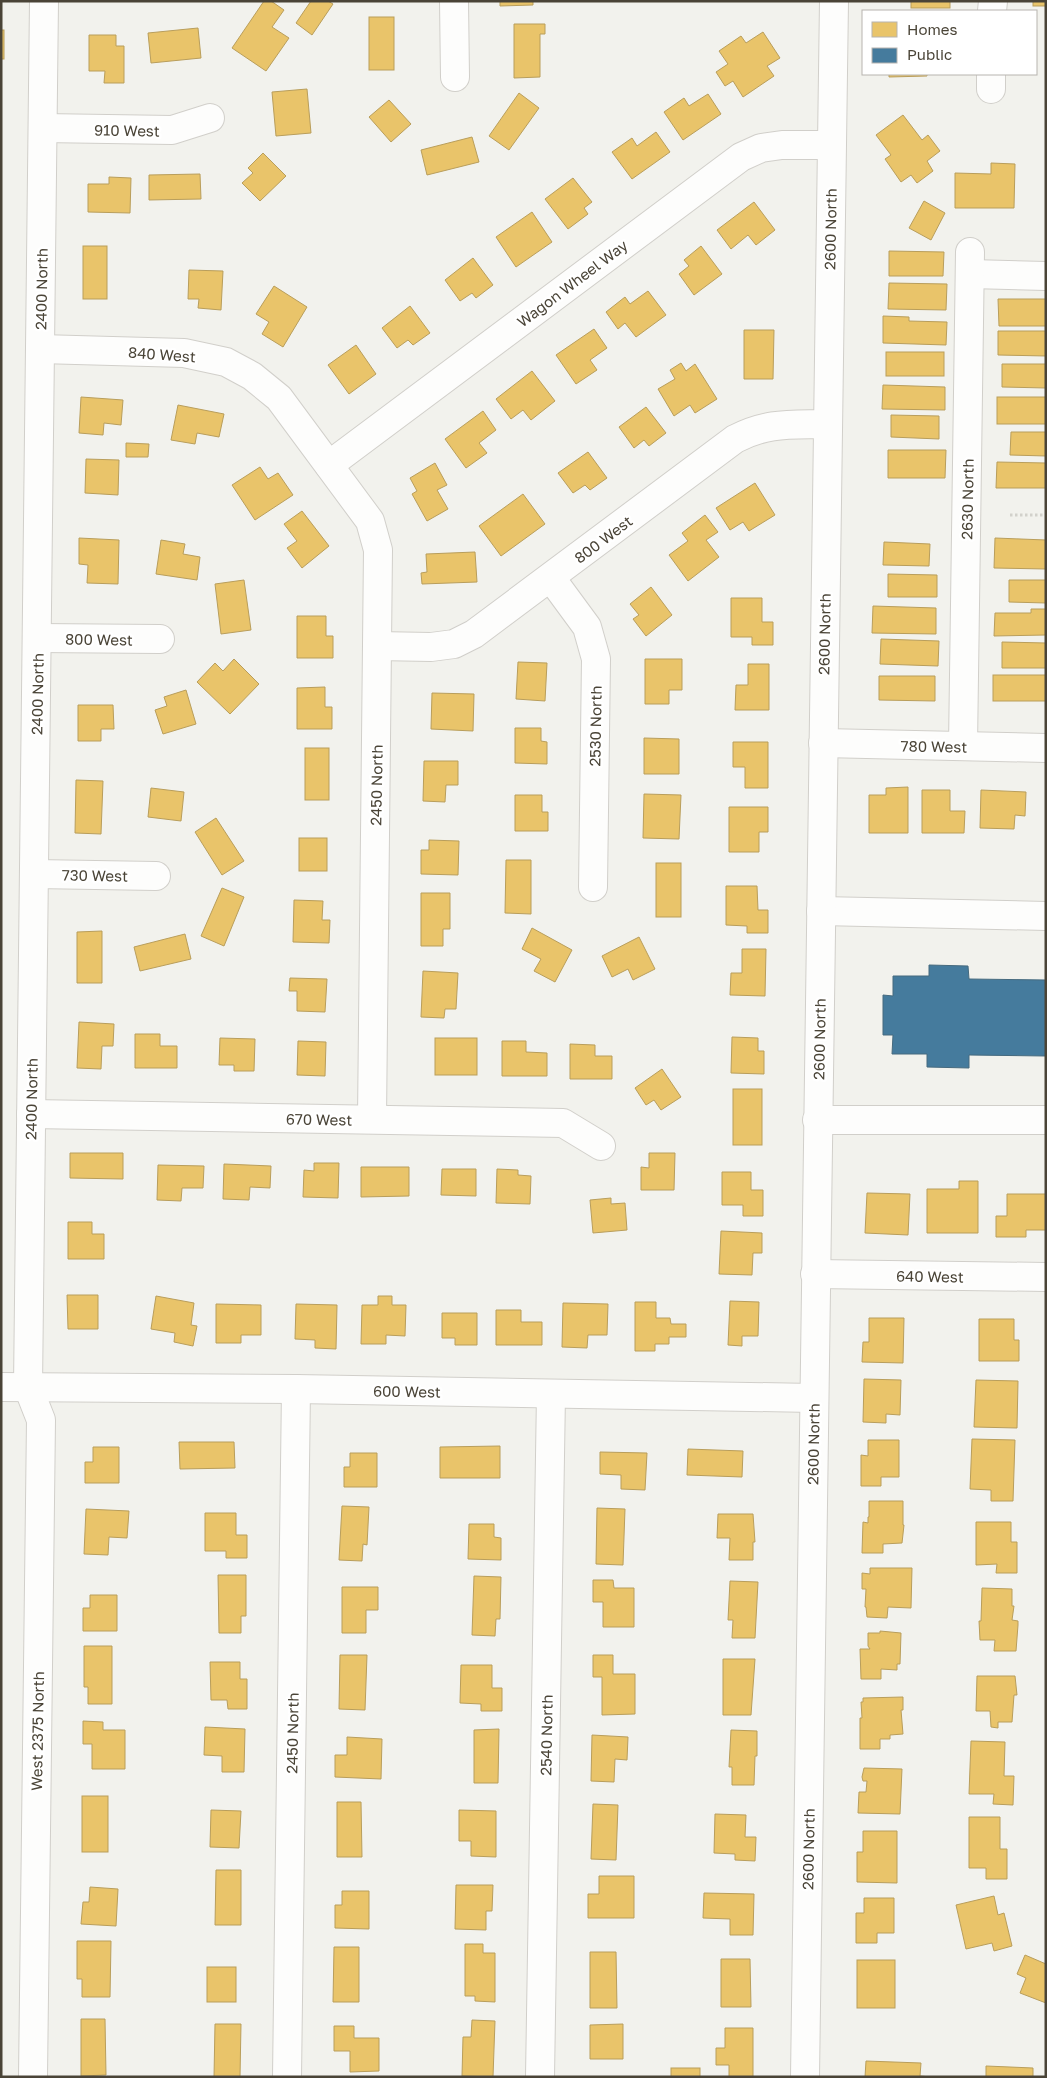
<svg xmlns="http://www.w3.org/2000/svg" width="1047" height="2078" viewBox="0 0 1047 2078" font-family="'Golos Text',sans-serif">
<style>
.homes{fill:#e9c46a;stroke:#b99e5b}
.public{fill:#457b9d;stroke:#466a7e}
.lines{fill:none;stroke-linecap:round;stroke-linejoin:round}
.minor-casing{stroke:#d1cfca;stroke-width:30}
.path{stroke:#d2d1cb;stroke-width:3;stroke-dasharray:2.5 2.5;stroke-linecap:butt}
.minor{stroke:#fdfdfc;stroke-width:28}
.labels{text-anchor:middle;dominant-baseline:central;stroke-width:5;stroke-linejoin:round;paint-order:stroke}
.street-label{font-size:15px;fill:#4a4437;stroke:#fff}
</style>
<rect width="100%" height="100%" fill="#f2f2ed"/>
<g class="homes">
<path d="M264,1H271L284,10L272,27L289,38L266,71L232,48Z"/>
<path d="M311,1H328L333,4L312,35L296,23Z"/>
<path d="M500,1H533V5L500,6Z"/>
<rect x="911" y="1" width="39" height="7"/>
<rect x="1033" y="1" width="13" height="5"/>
<rect x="369" y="17" width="25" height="53"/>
<path d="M514,24H545V34H540V77L514,78Z"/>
<path d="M198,28L201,58L151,63L148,33Z"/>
<rect x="1" y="30" width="3" height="29"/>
<path d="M763,32L780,58L767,66L774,76L743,97L733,81L725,86L716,72L728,64L719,51L741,36L746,43Z"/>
<path d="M89,35H116V46H124V83H104L105,71H89Z"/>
<path d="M889,74H927V76L889,77Z"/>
<path d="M307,89L311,133L276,136L272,92Z"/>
<path d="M519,93L539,108L509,150L489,136Z"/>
<path d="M708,94L721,114L683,140L664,112L684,98L689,106Z"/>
<path d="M389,100L411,124L391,142L369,117Z"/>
<path d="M903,115L922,140L928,135L940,151L927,161L933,171L917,183L911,175L901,182L885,159L891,155L876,135Z"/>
<path d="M656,132L670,152L632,179L612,152L632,138L637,146Z"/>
<path d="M472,137L479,162L427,175L421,150Z"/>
<path d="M263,153L286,176L260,201L242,183L253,173L248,168Z"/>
<path d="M991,163L1015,164L1014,208H955V173L991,174Z"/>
<path d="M200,174L201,199L149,200V175Z"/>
<path d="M109,177L131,178L130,213L88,212V184H109Z"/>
<path d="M573,178L592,202L584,208L588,214L568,229L545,199Z"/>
<path d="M924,201L945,213L931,240L909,228Z"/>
<path d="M754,202L775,230L756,245L748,235L731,249L717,230Z"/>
<path d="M532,212L552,242L516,267L496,237Z"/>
<rect x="83" y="246" width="24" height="53"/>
<path d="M701,246L722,274L694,295L679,274L689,266L684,260Z"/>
<path d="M889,251L944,252L943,276H889Z"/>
<path d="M473,258L493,285L476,298L472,293L460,301L445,280Z"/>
<path d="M189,270L223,271L221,310L198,308L199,299H188Z"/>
<path d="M889,283L947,284L946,310L888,309Z"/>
<path d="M274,286L307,307L283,347L262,334L269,322L256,314Z"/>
<path d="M648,291L666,315L636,337L625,323L618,329L606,312L625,297L630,304Z"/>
<path d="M998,299H1046V326H999Z"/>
<path d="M410,306L430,333L413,345L408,340L397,348L382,328Z"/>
<path d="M883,316L909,317V321L947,322L946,345L883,343Z"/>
<path d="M594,329L607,348L590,360L597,370L576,384L556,355Z"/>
<path d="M744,330H774L773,379H744Z"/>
<path d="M998,331H1046V356L998,355Z"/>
<path d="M356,345L376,374L349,394L328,365Z"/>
<rect x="886" y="352" width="58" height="24"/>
<path d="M681,363L686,371L695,364L717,399L695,413L690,405L674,416L658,389L675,379L670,370Z"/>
<path d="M1002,364H1046V388L1002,387Z"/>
<path d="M532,371L555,401L531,420L523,410L511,419L496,399Z"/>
<path d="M883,385L945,387V410L882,409Z"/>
<path d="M81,397L123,400L121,425L104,423L103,435L79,433Z"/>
<rect x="997" y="397" width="49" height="27"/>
<path d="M178,405L224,414L219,437L197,433L195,444L171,440Z"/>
<path d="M646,407L666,433L649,446L644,440L634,448L619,427Z"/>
<path d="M483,411L496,430L479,443L487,453L466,468L445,439Z"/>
<path d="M891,415L939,416V439L891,437Z"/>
<path d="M1011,432H1046V456L1010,455Z"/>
<path d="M126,443L149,444L148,457H126Z"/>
<path d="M888,450H946L945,478H888Z"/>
<path d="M588,452L607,478L590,490L585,485L573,493L558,473Z"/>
<path d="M86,459L119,460L118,495L85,493Z"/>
<path d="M997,462L1046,463V488H996Z"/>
<path d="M435,463L447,485L437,490L448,509L427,521L412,494L417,491L410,478Z"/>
<path d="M260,467L268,479L278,473L293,495L255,520L232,485Z"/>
<path d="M755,483L775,515L749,531L743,522L730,530L716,508Z"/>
<path d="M523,494L545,524L501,556L479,526Z"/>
<path d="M302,511L329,546L302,568L287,548L297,541L284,524Z"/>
<path d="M705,515L718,532L706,540L719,557L688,581L669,555L688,541L682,533Z"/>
<path d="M79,538L119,540L118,584L87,583L88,565L79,564Z"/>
<path d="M995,538L1046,540V569L994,568Z"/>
<path d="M161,540L185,544L183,554L200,557L197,580L156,574Z"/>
<path d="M884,542L930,544L929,566L883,565Z"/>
<path d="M475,552L477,582L422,584L421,573L427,572L426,554Z"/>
<path d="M888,574L937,575V597H888Z"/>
<path d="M244,580L251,630L221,634L215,584Z"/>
<path d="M1009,580H1046V603L1009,602Z"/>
<path d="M651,587L672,615L646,636L633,619L639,615L630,604Z"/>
<path d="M731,598H762V622H773V645H752V637H731Z"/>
<path d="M873,606L936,608V634L872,633Z"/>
<path d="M1031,609H1046V635L994,636L995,613H1031Z"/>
<path d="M297,616H326V636H333V658H297Z"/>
<path d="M881,639L939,641L938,666L880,664Z"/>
<path d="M1002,642L1046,643V668H1002Z"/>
<path d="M234,659L259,684L230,714L197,682L215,663L223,671Z"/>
<path d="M645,659H682V690H669V704H645Z"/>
<path d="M518,662L547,663L545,701L516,699Z"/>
<path d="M748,664H769V710H735L736,685H748Z"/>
<rect x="993" y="675" width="53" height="26"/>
<path d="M879,676H935V701L879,700Z"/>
<path d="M325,687V707H332V729H297V688Z"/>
<path d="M186,690L196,724L163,734L155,710L167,706L164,697Z"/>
<path d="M432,693L474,694L473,731L431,729Z"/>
<path d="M78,705H113L114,729H101V741H78Z"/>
<path d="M515,728H541V741L547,742V764L515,763Z"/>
<path d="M644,738L679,739V774H644Z"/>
<path d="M733,742H768V788H745V767H733Z"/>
<rect x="305" y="748" width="24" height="52"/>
<path d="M424,761H458V785H446L445,802L423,801Z"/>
<path d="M76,780L103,781L101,834L75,833Z"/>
<path d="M908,787V833H869V795H886V788Z"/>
<path d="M151,788L184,792L181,821L148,817Z"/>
<path d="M922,790H950V811H965L964,833H922Z"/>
<path d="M981,790L1026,792L1025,816L1015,815L1014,829L980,828Z"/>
<path d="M644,794L681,795L679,839L643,838Z"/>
<path d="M515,795H542V812H548V831H515Z"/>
<path d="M729,807H768V832H759V852H729Z"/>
<path d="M216,818L244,861L222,875L195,832Z"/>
<rect x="299" y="838" width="28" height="33"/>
<path d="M429,840L459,841L458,875L421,874V850H429Z"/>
<path d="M506,860H531V914L505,913Z"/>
<rect x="656" y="863" width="25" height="54"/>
<path d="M726,886H757L758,910H768V933H747V926L726,925Z"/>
<path d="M222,888L244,897L224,946L201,936Z"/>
<path d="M421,893H450V929H443V946H421Z"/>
<path d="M294,900L323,901L322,920H330L329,943L293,942Z"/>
<path d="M532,928L572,950L555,982L534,971L541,959L522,949Z"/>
<path d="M102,931V983H77V932Z"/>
<path d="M185,934L191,959L140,971L134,947Z"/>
<path d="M639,937L655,969L633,980L628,969L612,977L602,956Z"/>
<path d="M742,949H766L765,996L730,995L731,973H742Z"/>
<path d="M423,971L458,973L456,1009H445L444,1018L421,1017Z"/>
<path d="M290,978L327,979L325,1012L297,1011V991H289Z"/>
<path d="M79,1022L114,1024L113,1046H102L101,1069L77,1068Z"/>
<path d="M135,1034H160V1046H177V1068H135Z"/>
<path d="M732,1037L758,1038V1051H764V1074L731,1073Z"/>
<path d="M220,1038L255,1039L254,1071H234V1065H219Z"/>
<rect x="435" y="1038" width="42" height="37"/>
<path d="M298,1041L326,1042L325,1076L297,1075Z"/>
<path d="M502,1041H526V1052L547,1053V1076H502Z"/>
<path d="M570,1044L595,1045V1056H612V1079H570Z"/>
<path d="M662,1069L681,1097L661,1110L654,1100L646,1105L635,1088Z"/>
<rect x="733" y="1089" width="29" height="56"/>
<path d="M70,1153H123V1179L70,1178Z"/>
<path d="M649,1153H675L674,1190H641V1167L649,1168Z"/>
<path d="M314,1163H339L338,1198L303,1197L304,1170L314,1171Z"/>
<path d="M224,1164L271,1166L270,1188L250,1187L249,1200L223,1199Z"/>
<path d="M158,1165L204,1166L203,1188H182L181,1201L157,1200Z"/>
<path d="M361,1167H409V1196L361,1197Z"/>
<path d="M442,1169H476V1196L441,1195Z"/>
<path d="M497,1169L518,1170V1175L531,1176L530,1204L496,1203Z"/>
<path d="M722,1172H751V1190H763V1216H743V1205H722Z"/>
<path d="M959,1181H978V1233H927V1189H959Z"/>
<path d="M867,1193L910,1194L908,1235L865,1233Z"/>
<path d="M1007,1194H1046V1230H1026V1237H996V1216H1007Z"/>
<path d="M611,1198V1204L625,1203L627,1230L593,1233L590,1200Z"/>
<path d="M68,1222H92V1234H104V1259H68Z"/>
<path d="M721,1231L762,1233V1253H753L752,1275L719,1274Z"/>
<path d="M67,1295H98V1329H68Z"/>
<path d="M156,1296L194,1303L191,1325L197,1326L193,1346L174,1342L175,1333L151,1329Z"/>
<path d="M378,1296H392V1305H406L405,1336L386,1335V1344H361L362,1305H378Z"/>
<path d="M730,1301L759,1302L758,1336H742V1346L728,1345Z"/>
<path d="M635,1302H656V1318H670L671,1324H686V1337H669V1344H655V1351H635Z"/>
<path d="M563,1303L608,1304L607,1335H588L587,1348L562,1347Z"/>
<path d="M216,1304L261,1305V1335H241V1343H216Z"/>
<path d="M296,1304L337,1305L336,1349L315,1348V1340L295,1339Z"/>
<path d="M496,1310H521V1322H542V1345H496Z"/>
<path d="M442,1313H477V1345H455V1338H442Z"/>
<path d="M869,1318H904L903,1363L862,1362L863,1342H869Z"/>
<path d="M979,1319H1014V1340H1019V1361H979Z"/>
<path d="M864,1379L901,1380L900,1415L886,1414V1423L863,1422Z"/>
<path d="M976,1380L1018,1381L1017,1428L974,1427Z"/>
<path d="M972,1439L1015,1440L1013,1501H991V1490L970,1489Z"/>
<path d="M868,1440H899V1477H881V1486H861V1455L868,1456Z"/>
<path d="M179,1442H234L235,1468L180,1469Z"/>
<path d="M500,1446V1478H440V1447Z"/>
<path d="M93,1447H119V1483H85V1462H93Z"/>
<path d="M688,1449L743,1451L742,1477L687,1475Z"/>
<path d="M600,1452L647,1453L645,1490L621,1489V1475L600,1474Z"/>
<path d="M350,1453H377V1487H344V1467H350Z"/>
<path d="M869,1501H903V1525H904L902,1543L883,1544V1553H862L863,1522L868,1523V1517H869Z"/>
<path d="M342,1506L369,1507L367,1545L363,1544L362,1561L339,1560Z"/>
<path d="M597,1508L625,1509L623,1565L596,1564Z"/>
<path d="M86,1509L129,1511L127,1538L109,1537L108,1555L84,1554Z"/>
<path d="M205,1513H236V1535H247V1558H226V1551H205Z"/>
<path d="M718,1514H753L755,1542H753V1560H729L730,1538H717Z"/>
<path d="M976,1522H1011V1542H1017V1573H996L997,1564L976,1565Z"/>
<path d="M469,1524H494V1537L501,1538V1560L468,1559Z"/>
<path d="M870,1568H912L911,1608L888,1607L887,1618L867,1617L866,1607H865L866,1589H862V1573L870,1574Z"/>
<path d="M218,1575H246V1616H241V1633H219Z"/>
<path d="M474,1576L501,1577L500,1619H496L495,1636L472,1635Z"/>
<path d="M593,1580H613L614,1588H634V1627H603V1602H593Z"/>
<path d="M730,1581L758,1582L755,1638H732L733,1620H728Z"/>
<path d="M342,1587H378V1610H366V1633H342Z"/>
<path d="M982,1588L1012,1589V1606H1014L1012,1620L1018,1621V1625L1016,1651H994L995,1640H980L979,1621H981Z"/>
<path d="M90,1595H117V1631H83V1608H90Z"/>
<path d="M880,1631L901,1633L900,1664H897V1670L881,1669V1679H861L860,1649H870L868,1646V1633H880Z"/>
<path d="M84,1646H112V1704H88V1687H84Z"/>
<path d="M340,1655H367L365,1710L339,1709Z"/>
<path d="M593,1655H613V1674H635V1714L602,1715V1677H593Z"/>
<path d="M723,1659H755L751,1715H723Z"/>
<path d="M210,1662H240V1679H247V1709H228L227,1700H211Z"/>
<path d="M461,1665H492V1688H502V1711H481V1704L460,1703Z"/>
<path d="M977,1676H1015L1017,1695H1014L1012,1722H998V1728L991,1727L990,1711H976Z"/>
<path d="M903,1697V1710H901L903,1734L890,1735V1739H880V1749H860V1718H862L861,1702H863V1698Z"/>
<path d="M83,1721L103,1722V1730H125V1769H92V1744H83Z"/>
<path d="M205,1727L245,1729L244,1772H222V1756L204,1755Z"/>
<path d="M499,1729L498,1783H474V1730Z"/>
<path d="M731,1730L757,1731V1756H755L754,1785H732V1767H729Z"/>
<path d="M592,1735L628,1737L627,1760L615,1759L614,1782L591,1781Z"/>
<path d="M347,1737L382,1739L381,1779L335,1777V1755H347Z"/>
<path d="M971,1741L1005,1742L1004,1776H1014L1013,1805L993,1804L994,1794H969Z"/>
<path d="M864,1768L902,1769L900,1814L858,1813L859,1792H866L867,1781H863L862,1777Z"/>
<rect x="82" y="1796" width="26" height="56"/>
<path d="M337,1802H361L362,1857H337Z"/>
<path d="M593,1804L618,1805L616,1860L591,1859Z"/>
<path d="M211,1810L241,1811L239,1848L210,1847Z"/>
<path d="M459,1810L496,1811V1857L471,1856V1841H459Z"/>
<path d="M715,1814L746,1815L745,1837H756L755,1861L735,1860V1854L714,1853Z"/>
<path d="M969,1817H1000V1849H1007V1879H986V1868H969Z"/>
<path d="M863,1831H897V1883L857,1882V1852H863Z"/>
<path d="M216,1870H241V1925H215Z"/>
<path d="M599,1876H634V1918H588V1894H599Z"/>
<path d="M456,1885H493L492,1911H486V1930L455,1929Z"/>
<path d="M90,1887L118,1889L116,1926L81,1924L83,1902H89Z"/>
<path d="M342,1891H369V1929L335,1928V1905H342Z"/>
<path d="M704,1893L754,1894L753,1935H730V1919L703,1918Z"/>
<path d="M994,1896L998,1915L1004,1913L1012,1946L994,1951L992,1943L966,1949L956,1905Z"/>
<path d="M864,1898H894V1933H877V1943H856V1913H864Z"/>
<path d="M77,1941H111L110,1997H82V1979H77Z"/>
<path d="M465,1944H483V1953H495V2002L475,2001V1996H465Z"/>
<path d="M334,1947H359V2002H333Z"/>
<path d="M590,1952H616L617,2008H590Z"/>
<path d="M1025,1955L1046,1964V2003L1020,1993L1026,1978L1017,1974Z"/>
<path d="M721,1959H750L751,2007H721Z"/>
<rect x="857" y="1960" width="38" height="48"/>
<rect x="207" y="1967" width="29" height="35"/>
<path d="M81,2019H105L106,2075L81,2076Z"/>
<path d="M472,2020L495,2021L493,2077L462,2076L463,2037H471Z"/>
<path d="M215,2024H241L240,2077H214Z"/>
<path d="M623,2024V2059H590V2025Z"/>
<path d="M334,2026H354V2038H379V2071L350,2072V2051H334Z"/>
<path d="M725,2028H753V2077H729V2065H716V2048H725Z"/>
<path d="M866,2061L921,2063L920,2076L931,2077H865Z"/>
<path d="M986,2066L1033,2068V2077H986Z"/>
<rect x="671" y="2068" width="29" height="9"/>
</g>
<path class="public" d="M929,965L968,966L969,979L1046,980V1056L969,1055V1068L927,1067V1054H892L893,1035H883V995L893,996V976H929Z"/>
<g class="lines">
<g class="minor-casing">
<g id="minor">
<path d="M454,1L455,77"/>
<path d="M992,11L993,1"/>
<path d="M991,89V74"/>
<path d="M43,128L172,130L210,118"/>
<path d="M970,274L1046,276"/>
<path d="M40,349L184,353L226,362L252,376L279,398L370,521L378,550L372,1119"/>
<path d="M329,465L741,157L761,148L782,145H831"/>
<path d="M551,578L587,627L596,659L593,887"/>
<path d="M38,638L160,639"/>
<path d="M377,646L431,647L454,644L474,634L735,439C768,422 790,425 827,424"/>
<path d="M823,743L1046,748"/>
<path d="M963,746L970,252"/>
<path d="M35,874L156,876"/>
<path d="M821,911L1046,916"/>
<path d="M31,1114L563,1123L601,1146"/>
<path d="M817,1120H1046"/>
<path d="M815,1274L1046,1277"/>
<path d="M1,1387L296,1389L813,1398"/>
<path d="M33,2077L41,1420L28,1387L44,1"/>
<path d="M287,2077L296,1389"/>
<path d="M540,2077L551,1394"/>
<path d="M805,2077L834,1"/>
</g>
</g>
<path class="path" d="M1010,515H1046"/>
<use href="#minor" class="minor"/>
</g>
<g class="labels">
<g class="street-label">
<text transform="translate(127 130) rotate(1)">910 West</text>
<text transform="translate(830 229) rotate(-89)">2600 North</text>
<text transform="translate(572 283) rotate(-37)">Wagon Wheel Way</text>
<text transform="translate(41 289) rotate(-89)">2400 North</text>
<text transform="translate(162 354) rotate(4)">840 West</text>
<text transform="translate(967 499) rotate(-89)">2630 North</text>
<text transform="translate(603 539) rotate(-37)">800 West</text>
<text transform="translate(824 634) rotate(-89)">2600 North</text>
<text transform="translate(99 639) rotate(1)">800 West</text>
<text transform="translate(37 694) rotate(-89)">2400 North</text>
<text transform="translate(595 726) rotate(-89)">2530 North</text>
<text transform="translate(934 746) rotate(1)">780 West</text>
<text transform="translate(376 785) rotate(-89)">2450 North</text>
<text transform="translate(95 875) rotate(1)">730 West</text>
<text transform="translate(819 1039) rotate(-89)">2600 North</text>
<text transform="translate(31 1099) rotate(-89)">2400 North</text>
<text transform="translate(319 1119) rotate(1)">670 West</text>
<text transform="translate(930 1276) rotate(1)">640 West</text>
<text transform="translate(407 1391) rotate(1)">600 West</text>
<text transform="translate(813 1444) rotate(-89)">2600 North</text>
<text transform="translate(37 1731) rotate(-89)">West 2375 North</text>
<text transform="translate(292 1733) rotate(-89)">2450 North</text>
<text transform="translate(546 1735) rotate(-89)">2540 North</text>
<text transform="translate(808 1849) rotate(-89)">2600 North</text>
</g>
</g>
<rect width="1047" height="2078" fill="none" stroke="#4a4437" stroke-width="5"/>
<rect x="862" y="10" width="175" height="65" fill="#ffffff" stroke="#b7b4af"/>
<rect x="872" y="22" width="25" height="15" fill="#e9c46a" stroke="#b7b4af"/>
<text x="907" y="35" font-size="15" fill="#4a4437">Homes</text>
<rect x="872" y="48" width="25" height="15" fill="#457b9d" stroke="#b7b4af"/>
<text x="907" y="60" font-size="15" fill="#4a4437">Public</text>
</svg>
